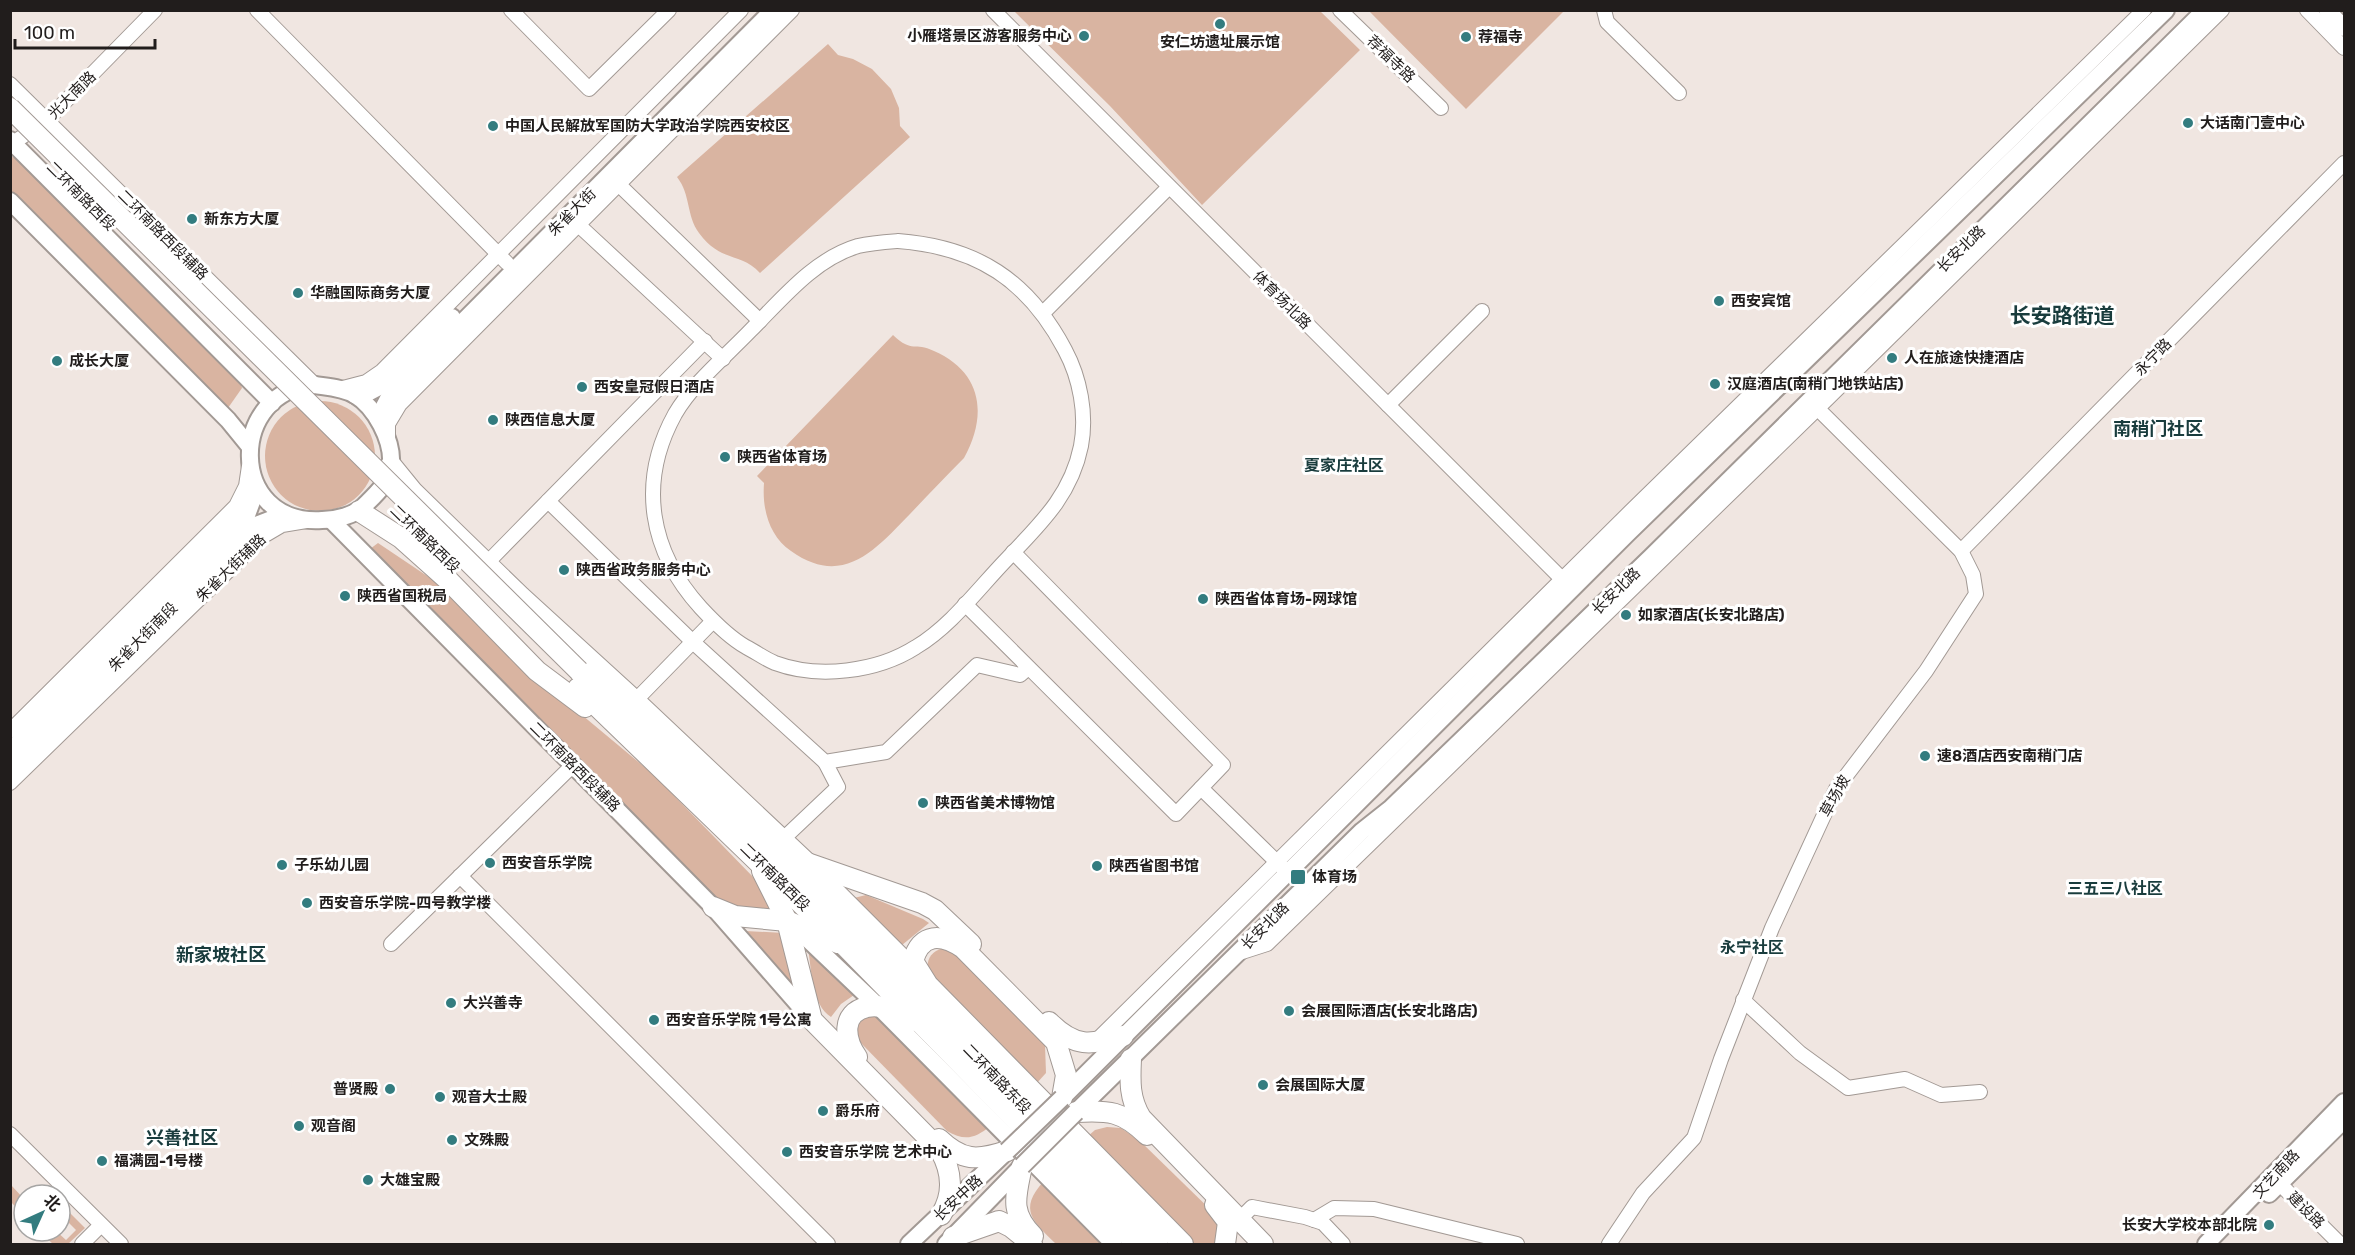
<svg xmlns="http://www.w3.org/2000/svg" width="2355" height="1255" viewBox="0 0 2355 1255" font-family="Rubik,'Noto Sans SC',sans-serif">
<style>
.green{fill:#d9b4a1}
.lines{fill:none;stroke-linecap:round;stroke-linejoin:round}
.minor-casing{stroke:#a29994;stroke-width:16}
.major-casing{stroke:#a29994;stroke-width:20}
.highway-casing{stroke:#a29994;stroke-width:22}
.minor{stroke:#fff;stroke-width:14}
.major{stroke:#fff;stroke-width:16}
.highway{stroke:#fff;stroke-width:20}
.major-bridge-casing{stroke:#a29994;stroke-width:20;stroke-linecap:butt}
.highway-bridge-casing{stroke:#a29994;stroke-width:22;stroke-linecap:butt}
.major-bridge{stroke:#fff;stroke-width:16}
.highway-bridge{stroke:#fff;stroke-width:20}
.poi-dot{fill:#337c7f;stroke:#fff;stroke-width:2}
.labels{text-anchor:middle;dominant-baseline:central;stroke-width:6;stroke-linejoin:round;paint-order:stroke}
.poi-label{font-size:15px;font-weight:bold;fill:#211d1c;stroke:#fff;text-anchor:start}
.street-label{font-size:15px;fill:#211d1c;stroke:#fff}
.neighbourhood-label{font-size:16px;font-weight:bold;fill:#193c3d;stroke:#fff}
.quarter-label{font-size:18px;font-weight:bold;fill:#193c3d;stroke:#fff}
.district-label{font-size:21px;font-weight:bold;fill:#193c3d;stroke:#fff}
</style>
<rect width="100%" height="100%" fill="#f0e6e1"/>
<g class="green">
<path d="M1014,11H1320L1360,50L1202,205L1110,106Z"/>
<path d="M1369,11H1579H1564L1466,109Z"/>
<path d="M828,44L838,55L853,59L872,69L891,89L899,108L900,126L910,137L760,273C741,252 721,263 699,233C686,215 691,195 677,177Z"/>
<path d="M12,157L21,159L237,373L242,388L228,408L11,192Z"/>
<path d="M893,335C913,354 914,341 934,351C982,372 988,415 964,458C946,476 928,495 910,514C875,550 843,588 791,551C769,536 762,509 764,483L757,476Z"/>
<circle cx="320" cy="456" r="55"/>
<path d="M378,543L442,586L522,665L654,775L755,879L777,916L723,905L370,549Z"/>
<path d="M866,895L923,919L929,923L902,945L854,898Z"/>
<path d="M745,931L784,933L794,979L788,986Z"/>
<path d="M943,948L961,955L1045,1045L1046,1073L1036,1084L928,973C926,960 930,952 943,948Z"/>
<path d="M808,949L854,995L841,1004L831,1017C811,1004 812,970 808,949Z"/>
<path d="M873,1014L883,1017L990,1126C975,1139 964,1141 947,1131L856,1038L858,1022Z"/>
<path d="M1107,1127L1121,1128L1140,1141L1220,1219L1218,1244H1193L1087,1137L1095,1130Z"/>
<path d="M1044,1181L1107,1244H1056C1034,1222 1017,1210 1044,1181Z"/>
<path d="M11,1185L24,1199V1216L11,1202Z"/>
<path d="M60,1203L85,1228L68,1244H53L39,1231H56L66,1240L76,1230L60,1214Z"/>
</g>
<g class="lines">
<g class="minor-casing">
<g id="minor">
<path d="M257,10L507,263"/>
<path d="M511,10L589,89L669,10"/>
<path d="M993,10L1569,586"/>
<path d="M1340,10L1441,108"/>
<path d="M1604,10L1607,22L1679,93"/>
<path d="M2307,10L2344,48"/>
<path d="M10,84L315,385"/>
<path d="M10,145L47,120L155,10"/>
<path d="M613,179L760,321"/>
<path d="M572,219L723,359"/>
<path d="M898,241C977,247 1028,280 1065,350C1080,378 1087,414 1081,446C1071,496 1039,525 1006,560C978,589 951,626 916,647C877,672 818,679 775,663C765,659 756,652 746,647C730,638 714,622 701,608C650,552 637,483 675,414C693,383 726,356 750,331C782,299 814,259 858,246C871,243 885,242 898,241Z"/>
<path d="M1043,313L1169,187"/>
<path d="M339,389L366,382L382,371L741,10"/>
<path d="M1388,405L1482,311"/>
<path d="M388,438V424L400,404L792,10"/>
<path d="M548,501L694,643L825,762L886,752L977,665L1020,675L1028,668"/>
<path d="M1961,551L2344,163"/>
<path d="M1013,552L1223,765L1201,788L1284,869"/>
<path d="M487,563L705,341"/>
<path d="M965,604L1176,814L1201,788"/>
<path d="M635,701L713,621"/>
<path d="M10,731L236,506L246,486L249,466"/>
<path d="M10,783L265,535L282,525L306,521"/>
<path d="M782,840L838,787L825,762"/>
<path d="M460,876L828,1244"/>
<path d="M391,944L573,765"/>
<path d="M1239,953L1267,944L1818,408L2222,10"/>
<path d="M1743,1000L1800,1053L1848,1088L1905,1079L1941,1095L1980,1092"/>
<path d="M1095,1042L1629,513L2144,10"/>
<path d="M10,1134L121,1244"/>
<path d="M2274,1178L2340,1244"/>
<path d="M1240,1219L1252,1207L1305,1217L1323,1223L1343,1244"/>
<path d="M1314,1220L1334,1208L1374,1209L1517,1244"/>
<path d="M82,1244L101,1225"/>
<path d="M1609,1244L1643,1193L1694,1138L1721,1059L1772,928L1836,789L1926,671L1976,594L1973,575L1961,551L1813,404"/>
</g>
</g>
<g class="major-casing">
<g id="major">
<path d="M2327,10L2344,28"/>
<path d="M10,140L272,403"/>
<path d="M10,201L228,420L250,447"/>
<path d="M315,385C328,387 344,388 355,395C375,407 393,440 391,465C390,482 376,494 364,506C355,515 336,520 322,520C226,526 228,389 315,385Z"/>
<path d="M355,395L366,394L381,386L452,317"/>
<path d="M378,418L390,395L773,10"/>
<path d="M331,520L713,907L812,1020"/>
<path d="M10,751L247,515L257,488"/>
<path d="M10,768L256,525L282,515"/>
<path d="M797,929L879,1007L1114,1244"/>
<path d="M1062,1098L1627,534L2166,10"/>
<path d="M1076,1112L1362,831L1391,808L1651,557L2205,10"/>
<path d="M2269,1194L2344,1120"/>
<path d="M909,1244L1007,1151"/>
<path d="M946,1244L1022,1166"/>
<path d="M2206,1244L2344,1102"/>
</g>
</g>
<g class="highway-casing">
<g id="highway">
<path d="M391,465L413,492L521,597L635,701L807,863L826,898"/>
<path d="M359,511L401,538L448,580L537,671L585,707"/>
<path d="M579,671C780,855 969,1050 1158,1244"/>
<path d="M578,688L846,947L1137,1244"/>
<path d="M807,863L922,903L935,910L971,944"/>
<path d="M762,871L787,921L812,1020L940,1150C952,1171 954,1194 941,1215"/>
<path d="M822,879L918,975"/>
<path d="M713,907L735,916L787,921L838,943"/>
<path d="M1049,1022C1075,1048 1090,1045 1123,1036"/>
<path d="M857,1057C845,1040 840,1013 867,1007C883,1003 900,1013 912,1021"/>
<path d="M1131,1059C1130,1081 1129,1098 1141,1118L1263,1244"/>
<path d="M1062,1098L1066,1075L1056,1042L963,948C942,934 921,932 913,961L928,985L1183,1244"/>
<path d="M1076,1112C1108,1110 1123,1111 1147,1135"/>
<path d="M939,1139C962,1161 977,1161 1007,1151"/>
<path d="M1022,1166C1016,1196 1009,1212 1033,1236"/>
<path d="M1215,1205L1228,1222L1225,1244"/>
<path d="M953,1237L999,1221L1011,1227L1032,1244"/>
</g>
</g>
<use href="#minor" class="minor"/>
<use href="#major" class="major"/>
<use href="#highway" class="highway"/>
<g class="major-bridge-casing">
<g id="major-bridge">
<path d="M1007,1151L1062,1098"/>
<path d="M1022,1166L1076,1112"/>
</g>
</g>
<g class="highway-bridge-casing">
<path id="highway-bridge" d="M10,108L579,671"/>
</g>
<use href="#major-bridge" class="major-bridge"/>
<use href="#highway-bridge" class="highway-bridge"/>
</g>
<g class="poi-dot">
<circle cx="1220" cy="24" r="6"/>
<circle cx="1084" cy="36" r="6"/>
<circle cx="1466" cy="37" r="6"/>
<circle cx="2188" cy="123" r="6"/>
<circle cx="493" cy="126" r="6"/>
<circle cx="192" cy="219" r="6"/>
<circle cx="298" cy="293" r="6"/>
<circle cx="1719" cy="301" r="6"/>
<circle cx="1892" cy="358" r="6"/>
<circle cx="57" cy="361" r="6"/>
<circle cx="1715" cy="384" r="6"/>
<circle cx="582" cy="387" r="6"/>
<circle cx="493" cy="420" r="6"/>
<circle cx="725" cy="457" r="6"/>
<circle cx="564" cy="570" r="6"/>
<circle cx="345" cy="596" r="6"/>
<circle cx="1203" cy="599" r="6"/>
<circle cx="1626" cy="615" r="6"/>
<circle cx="1925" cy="756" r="6"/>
<circle cx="923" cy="803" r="6"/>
<circle cx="490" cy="863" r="6"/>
<circle cx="282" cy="865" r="6"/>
<circle cx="1097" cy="866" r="6"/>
<rect x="1290" y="869" width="16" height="16" rx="3"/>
<circle cx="307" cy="903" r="6"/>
<circle cx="451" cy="1003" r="6"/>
<circle cx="1289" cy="1011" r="6"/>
<circle cx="654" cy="1020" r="6"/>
<circle cx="1263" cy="1085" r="6"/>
<circle cx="390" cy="1089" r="6"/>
<circle cx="440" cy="1097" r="6"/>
<circle cx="823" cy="1111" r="6"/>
<circle cx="299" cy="1126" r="6"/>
<circle cx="452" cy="1140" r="6"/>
<circle cx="787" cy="1152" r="6"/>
<circle cx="102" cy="1161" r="6"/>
<circle cx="368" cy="1180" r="6"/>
<circle cx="2269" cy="1225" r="6"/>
</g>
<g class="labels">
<g class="poi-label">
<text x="1072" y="36" text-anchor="end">小雁塔景区游客服务中心</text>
<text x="1478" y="37">荐福寺</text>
<text x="1220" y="42" text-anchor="middle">安仁坊遗址展示馆</text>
<text x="2200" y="123">大话南门壹中心</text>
<text x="505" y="126">中国人民解放军国防大学政治学院西安校区</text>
<text x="204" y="219">新东方大厦</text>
<text x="310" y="293">华融国际商务大厦</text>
<text x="1731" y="301">西安宾馆</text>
<text x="1904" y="358">人在旅途快捷酒店</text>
<text x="69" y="361">成长大厦</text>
<text x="1727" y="384">汉庭酒店(南稍门地铁站店)</text>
<text x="594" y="387">西安皇冠假日酒店</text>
<text x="505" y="420">陕西信息大厦</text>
<text x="737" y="457">陕西省体育场</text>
<text x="576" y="570">陕西省政务服务中心</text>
<text x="357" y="596">陕西省国税局</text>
<text x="1215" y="599">陕西省体育场-网球馆</text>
<text x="1638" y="615">如家酒店(长安北路店)</text>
<text x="1937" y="756">速8酒店西安南稍门店</text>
<text x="935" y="803">陕西省美术博物馆</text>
<text x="502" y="863">西安音乐学院</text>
<text x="294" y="865">子乐幼儿园</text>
<text x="1109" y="866">陕西省图书馆</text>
<text x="1312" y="877">体育场</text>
<text x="319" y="903">西安音乐学院-四号教学楼</text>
<text x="463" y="1003">大兴善寺</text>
<text x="1301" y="1011">会展国际酒店(长安北路店)</text>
<text x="666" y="1020">西安音乐学院 1号公寓</text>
<text x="1275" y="1085">会展国际大厦</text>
<text x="378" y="1089" text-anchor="end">普贤殿</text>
<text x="452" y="1097">观音大士殿</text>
<text x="835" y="1111">爵乐府</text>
<text x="311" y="1126">观音阁</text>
<text x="464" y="1140">文殊殿</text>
<text x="799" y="1152">西安音乐学院 艺术中心</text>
<text x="114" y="1161">福满园-1号楼</text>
<text x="380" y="1180">大雄宝殿</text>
<text x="2257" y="1225" text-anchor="end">长安大学校本部北院</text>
</g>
<g class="street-label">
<text transform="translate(1391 59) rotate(44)">荐福寺路</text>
<text transform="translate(72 95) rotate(-45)">光大南路</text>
<text transform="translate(81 196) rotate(45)">二环南路西段</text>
<text transform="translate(572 212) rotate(-45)">朱雀大街</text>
<text transform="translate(163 235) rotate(45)">二环南路西段辅路</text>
<text transform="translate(1961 249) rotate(-44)">长安北路</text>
<text transform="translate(1282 300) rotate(45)">体育场北路</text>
<text transform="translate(2153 357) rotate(-45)">永宁路</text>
<text transform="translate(425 539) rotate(44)">二环南路西段</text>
<text transform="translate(231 568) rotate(-44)">朱雀大街辅路</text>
<text transform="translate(1616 591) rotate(-44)">长安北路</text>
<text transform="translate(143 637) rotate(-45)">朱雀大街南段</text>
<text transform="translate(575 767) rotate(45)">二环南路西段辅路</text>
<text transform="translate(1835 796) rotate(-61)">草场坡</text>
<text transform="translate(775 877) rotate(44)">二环南路西段</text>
<text transform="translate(1265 926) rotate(-45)">长安北路</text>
<text transform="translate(997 1079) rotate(46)">二环南路东段</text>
<text transform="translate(2276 1174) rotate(-47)">文艺南路</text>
<text transform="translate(958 1198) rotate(-43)">长安中路</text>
<text transform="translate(2306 1210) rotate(45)">建设路</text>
</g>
<g class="neighbourhood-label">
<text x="1344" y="465">夏家庄社区</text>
<text x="2115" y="888">三五三八社区</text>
<text x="1752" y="947">永宁社区</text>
</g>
<g class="quarter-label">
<text x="2158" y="429">南稍门社区</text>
<text x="221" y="955">新家坡社区</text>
<text x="182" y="1138">兴善社区</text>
</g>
<g class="district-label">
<text x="2062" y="315">长安路街道</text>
</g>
</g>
<rect width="2355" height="1255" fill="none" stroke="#211d1c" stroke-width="24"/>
<g transform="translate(42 1213) rotate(45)"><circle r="28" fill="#ffffff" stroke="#a6a5a4" stroke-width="1.5"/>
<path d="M0-4.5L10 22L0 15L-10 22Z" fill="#337c7f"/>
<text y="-9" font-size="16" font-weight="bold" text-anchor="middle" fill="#211d1c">北</text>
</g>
<path d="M15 39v9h140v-9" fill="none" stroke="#211d1c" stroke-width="3"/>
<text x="24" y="39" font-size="18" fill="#211d1c" stroke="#ffffff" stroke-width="4.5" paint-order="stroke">100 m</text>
</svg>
